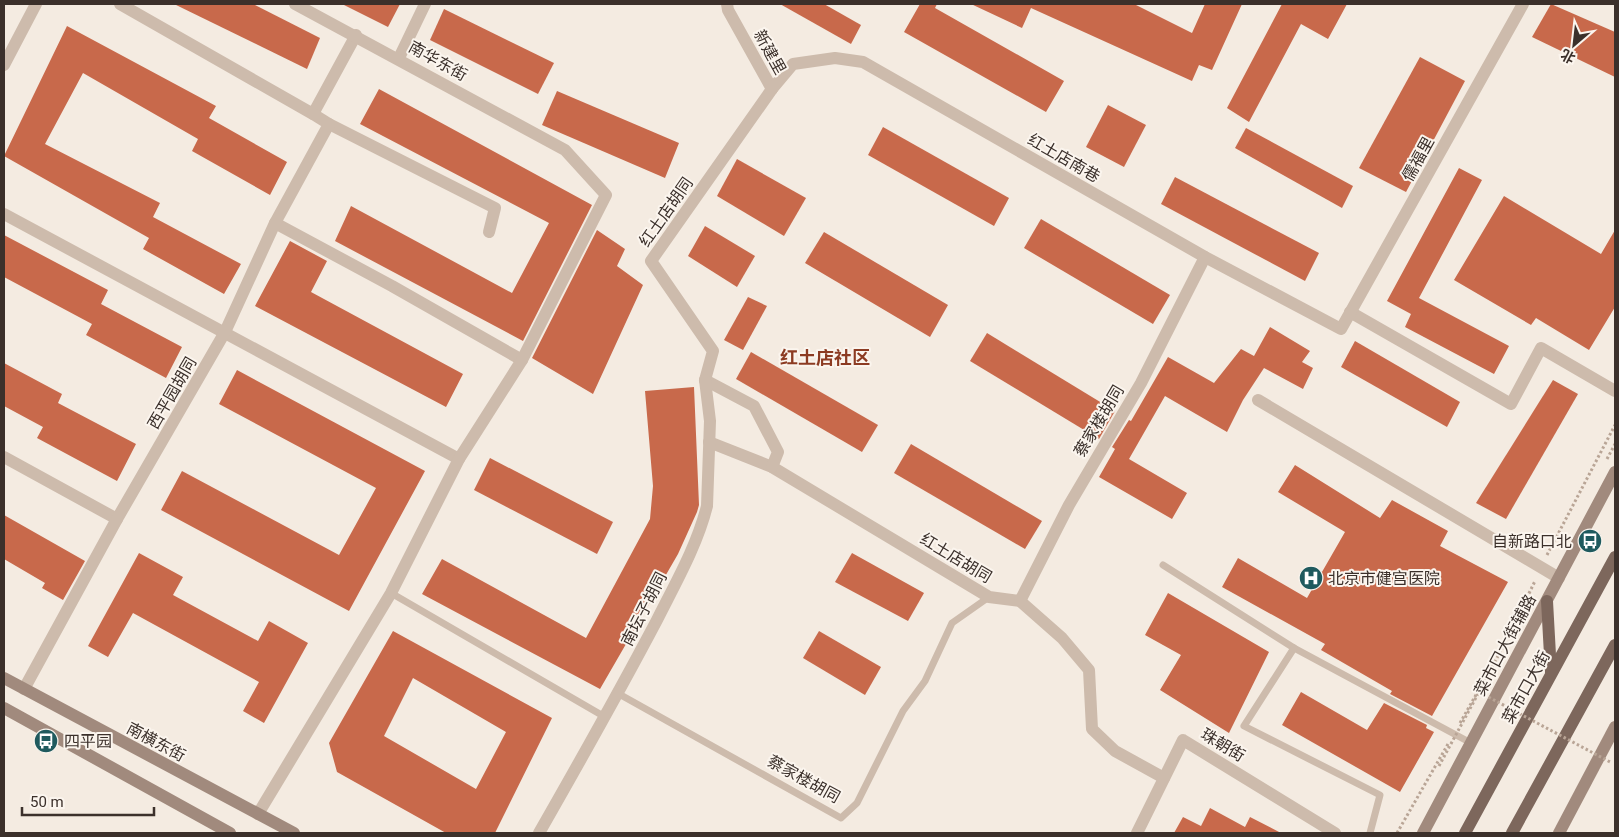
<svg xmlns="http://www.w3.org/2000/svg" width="1619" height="837" viewBox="0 0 1619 837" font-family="Roboto,'Noto Sans SC',sans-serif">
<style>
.building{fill:#c8694b;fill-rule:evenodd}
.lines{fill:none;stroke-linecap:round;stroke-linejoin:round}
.path{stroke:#b9a596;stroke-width:3;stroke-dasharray:2.5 2.5;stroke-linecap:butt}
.lane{stroke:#cdbbac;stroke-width:7}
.street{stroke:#cdbbac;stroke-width:12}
.secondary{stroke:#a18a7d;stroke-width:12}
.primary{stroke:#7d675c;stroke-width:12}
.path-bridge{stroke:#b9a596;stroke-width:3;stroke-dasharray:2.5 2.5;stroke-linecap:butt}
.labels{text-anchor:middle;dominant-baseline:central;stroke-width:4;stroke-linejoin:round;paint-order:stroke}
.street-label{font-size:16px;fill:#3b302b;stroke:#fbf5ee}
.poi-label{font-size:16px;fill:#3b302b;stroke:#fbf5ee;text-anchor:start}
.neighbourhood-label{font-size:18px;font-weight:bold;fill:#8c3b22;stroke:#fbf5ee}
</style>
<rect width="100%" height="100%" fill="#f4ebe1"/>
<g class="building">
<path d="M174,4H253L320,38L307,69Z"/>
<path d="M342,4H400L388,27Z"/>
<path d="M780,4H824L861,25L851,44Z"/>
<path d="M920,4H937L935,8L1064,81L1046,112L904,32Z"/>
<path d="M971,4H1134L1192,33L1205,4H1242L1212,70L1199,65L1192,81L1031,8L1022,28Z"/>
<path d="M1282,4H1347L1328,39L1301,24L1249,122L1227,108Z"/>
<path d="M1551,4L1615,32V77L1532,37Z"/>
<path d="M444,9L554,63L538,94L430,40Z"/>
<path d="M67,26L216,106L209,118L287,162L270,195L192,151L198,139L83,73L45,144L160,203L153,217L241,264L224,294L143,249L149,238L4,156Z"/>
<path d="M1420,57L1465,81L1406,192L1359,168Z"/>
<path d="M379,89L592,205L523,341L335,241L351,206L512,293L549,223L360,124Z"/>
<path d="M557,91L679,143L665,178L542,125Z"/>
<path d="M1108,105L1146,125L1124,167L1086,147Z"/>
<path d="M883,127L1009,198L994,226L868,155Z"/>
<path d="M1246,128L1353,186L1342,208L1235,148Z"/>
<path d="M737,159L806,198L784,236L717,196Z"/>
<path d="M1459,168L1482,180L1419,298L1509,346L1494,374L1405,327L1411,314L1387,301Z"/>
<path d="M1175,177L1319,253L1305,281L1161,204Z"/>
<path d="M1504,196L1601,254L1615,230V307L1589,350L1536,318L1531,325L1454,280Z"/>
<path d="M1041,219L1170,295L1153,324L1024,248Z"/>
<path d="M705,226L755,256L737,287L688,256Z"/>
<path d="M597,230L625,249L617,266L643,285L593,394L532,358Z"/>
<path d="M824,232L948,305L930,337L805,263Z"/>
<path d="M4,235L108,290L101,304L182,347L166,378L86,335L92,324L4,277Z"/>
<path d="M290,241L327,261L311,292L463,374L446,407L255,306Z"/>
<path d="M748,297L767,306L743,350L724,340Z"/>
<path d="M1270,327L1310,351L1302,362L1313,368L1303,389L1264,368L1243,400L1227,432L1165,396L1129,459L1187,493L1172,519L1099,477L1115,449L1112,447L1129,420L1131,421L1168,357L1214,383L1241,349L1254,356Z"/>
<path d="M987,333L1115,411L1099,439L970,361Z"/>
<path d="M1355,341L1460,402L1447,427L1341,367Z"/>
<path d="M751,352L878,425L862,452L736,379Z"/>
<path d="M4,363L62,394L58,403L136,444L117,481L37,438L43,427L4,406Z"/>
<path d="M237,370L425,471L349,611L161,510L182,471L339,555L376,488L219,404Z"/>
<path d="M1553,380L1578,394L1506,519L1476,503Z"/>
<path d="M694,387L699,505L697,512L678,554L600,689L422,594L442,559L586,638L650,519L653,486L645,391Z"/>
<path d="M911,444L1042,521L1025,549L894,473Z"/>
<path d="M490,458L613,522L597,554L474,490Z"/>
<path d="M1295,465L1380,518L1392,500L1448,531L1440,546L1508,582L1432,716L1390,694L1392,691L1321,650L1325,644L1222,587L1238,558L1307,598L1345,532L1278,492Z"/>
<path d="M4,515L85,561L63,600L42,588L45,583L4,559Z"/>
<path d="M139,553L183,577L173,595L258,641L269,621L308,643L264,723L243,711L259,682L133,613L108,657L88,646Z"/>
<path d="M852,553L924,593L908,621L835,582Z"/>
<path d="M1168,593L1269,652L1229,733L1160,690L1181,655L1145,635Z"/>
<path d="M393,631L552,718L495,833H446L337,772L329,743ZM413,678L506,732L476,789L384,736Z"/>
<path d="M819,631L881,667L865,695L803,658Z"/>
<path d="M1301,692L1367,730L1384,703L1427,725L1426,728L1434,732L1400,792L1282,725Z"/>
<path d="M1210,808L1245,827L1250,817L1281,833H1174L1183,817L1201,826Z"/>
</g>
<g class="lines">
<g class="path">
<path d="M1607,459L1615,444"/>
<path d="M1547,555L1615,425"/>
<path d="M1505,643L1535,581"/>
<path d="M1460,723L1506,642"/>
<path d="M1397,833L1448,744"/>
</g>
<g class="lane">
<path d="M1163,565L1294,648L1471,743"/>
<path d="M391,593L605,717"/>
<path d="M1294,648L1244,726L1380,795L1370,833"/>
<path d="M619,694L841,818L857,803L903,711L925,681L952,623L989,597"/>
</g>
<g class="street">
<path d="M120,4L313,114L356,35"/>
<path d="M727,4L728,10L772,89"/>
<path d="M399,58L425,4"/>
<path d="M4,65L36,4"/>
<path d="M329,124L495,208L489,232"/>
<path d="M4,214L459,459"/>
<path d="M275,223L392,286L522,360"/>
<path d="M1350,312L1511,404L1541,348L1615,391"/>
<path d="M1258,400L1559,578"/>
<path d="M709,442L772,467L989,597L1020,601L1062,638L1089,670L1092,729L1115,751L1164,778"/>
<path d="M4,457L117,519"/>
<path d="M772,467L778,452L754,406L705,380L713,351L651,261L772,89L793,64L835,58L863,62L1205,257L1341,329L1523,4"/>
<path d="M1020,601L1069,505L1141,383L1205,257"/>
<path d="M24,689L117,519L225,332L275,223L329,124L313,114"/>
<path d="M258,814L391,593L459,459L522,360L606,195L565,150L295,4"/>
<path d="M539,833C579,763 619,692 657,620C675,584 697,546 707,506L710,421L705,380"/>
<path d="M1137,833L1183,740L1335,833"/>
</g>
<g class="secondary">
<path d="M4,678L294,833"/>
<path d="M4,708L230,833"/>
<path d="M1423,833L1615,472"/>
<path d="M1559,833L1615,727"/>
</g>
<g class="primary">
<path d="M1547,601L1551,673"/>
<path d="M1465,833L1615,557"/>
<path d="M1512,833L1615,645"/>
</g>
<path class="path-bridge" d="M1439,766L1479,692L1612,763"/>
</g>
<defs>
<g id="bus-disc" transform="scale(1.25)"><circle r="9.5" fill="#1f5a5e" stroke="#fbf5ee"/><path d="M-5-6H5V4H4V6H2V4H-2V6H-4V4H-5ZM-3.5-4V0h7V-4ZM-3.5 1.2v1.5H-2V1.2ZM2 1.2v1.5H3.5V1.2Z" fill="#fff"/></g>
<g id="hospital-disc" transform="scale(1.25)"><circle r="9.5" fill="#1f5a5e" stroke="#fbf5ee"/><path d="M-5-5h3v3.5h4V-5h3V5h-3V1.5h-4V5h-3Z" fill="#fff"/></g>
</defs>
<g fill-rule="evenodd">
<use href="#bus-disc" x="1590" y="541"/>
<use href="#hospital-disc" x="1311" y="578"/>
<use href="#bus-disc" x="46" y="741"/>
</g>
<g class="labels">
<g class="street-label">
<text transform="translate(770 52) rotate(61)">新建里</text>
<text transform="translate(438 61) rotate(29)">南华东街</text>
<text transform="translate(1064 158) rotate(30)">红土店南巷</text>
<text transform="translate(1418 159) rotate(-61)">儒福里</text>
<text transform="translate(666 212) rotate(-55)">红土店胡同</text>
<text transform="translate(172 393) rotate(-60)">西平园胡同</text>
<text transform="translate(1099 421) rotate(-59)">蔡家楼胡同</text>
<text transform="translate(956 558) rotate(31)">红土店胡同</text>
<text transform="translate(644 609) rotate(-63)">南坛子胡同</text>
<text transform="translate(1505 645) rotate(-62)">菜市口大街辅路</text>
<text transform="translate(1526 687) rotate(-61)">菜市口大街</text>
<text transform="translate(156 742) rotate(28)">南横东街</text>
<text transform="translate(1223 745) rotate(31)">珠朝街</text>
<text transform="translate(804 779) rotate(29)">蔡家楼胡同</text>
</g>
<g class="poi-label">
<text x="1572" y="541" text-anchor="end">自新路口北</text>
<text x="1328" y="578">北京市健宫医院</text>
<text x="64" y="741">四平园</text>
</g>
<g class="neighbourhood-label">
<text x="825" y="357">红土店社区</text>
</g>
</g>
<rect width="1619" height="837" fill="none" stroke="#3b302b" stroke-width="10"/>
<g transform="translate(1574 45) rotate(208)" stroke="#fbf5ee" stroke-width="4" paint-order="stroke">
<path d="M0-4L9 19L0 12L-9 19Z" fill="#3b302b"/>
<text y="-8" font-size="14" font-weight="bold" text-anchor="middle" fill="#3b302b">北</text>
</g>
<path d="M22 807v8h132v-8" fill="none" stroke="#3b302b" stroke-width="2.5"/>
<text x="30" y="807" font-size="15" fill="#3b302b" stroke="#fbf5ee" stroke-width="4" paint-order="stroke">50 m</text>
</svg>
